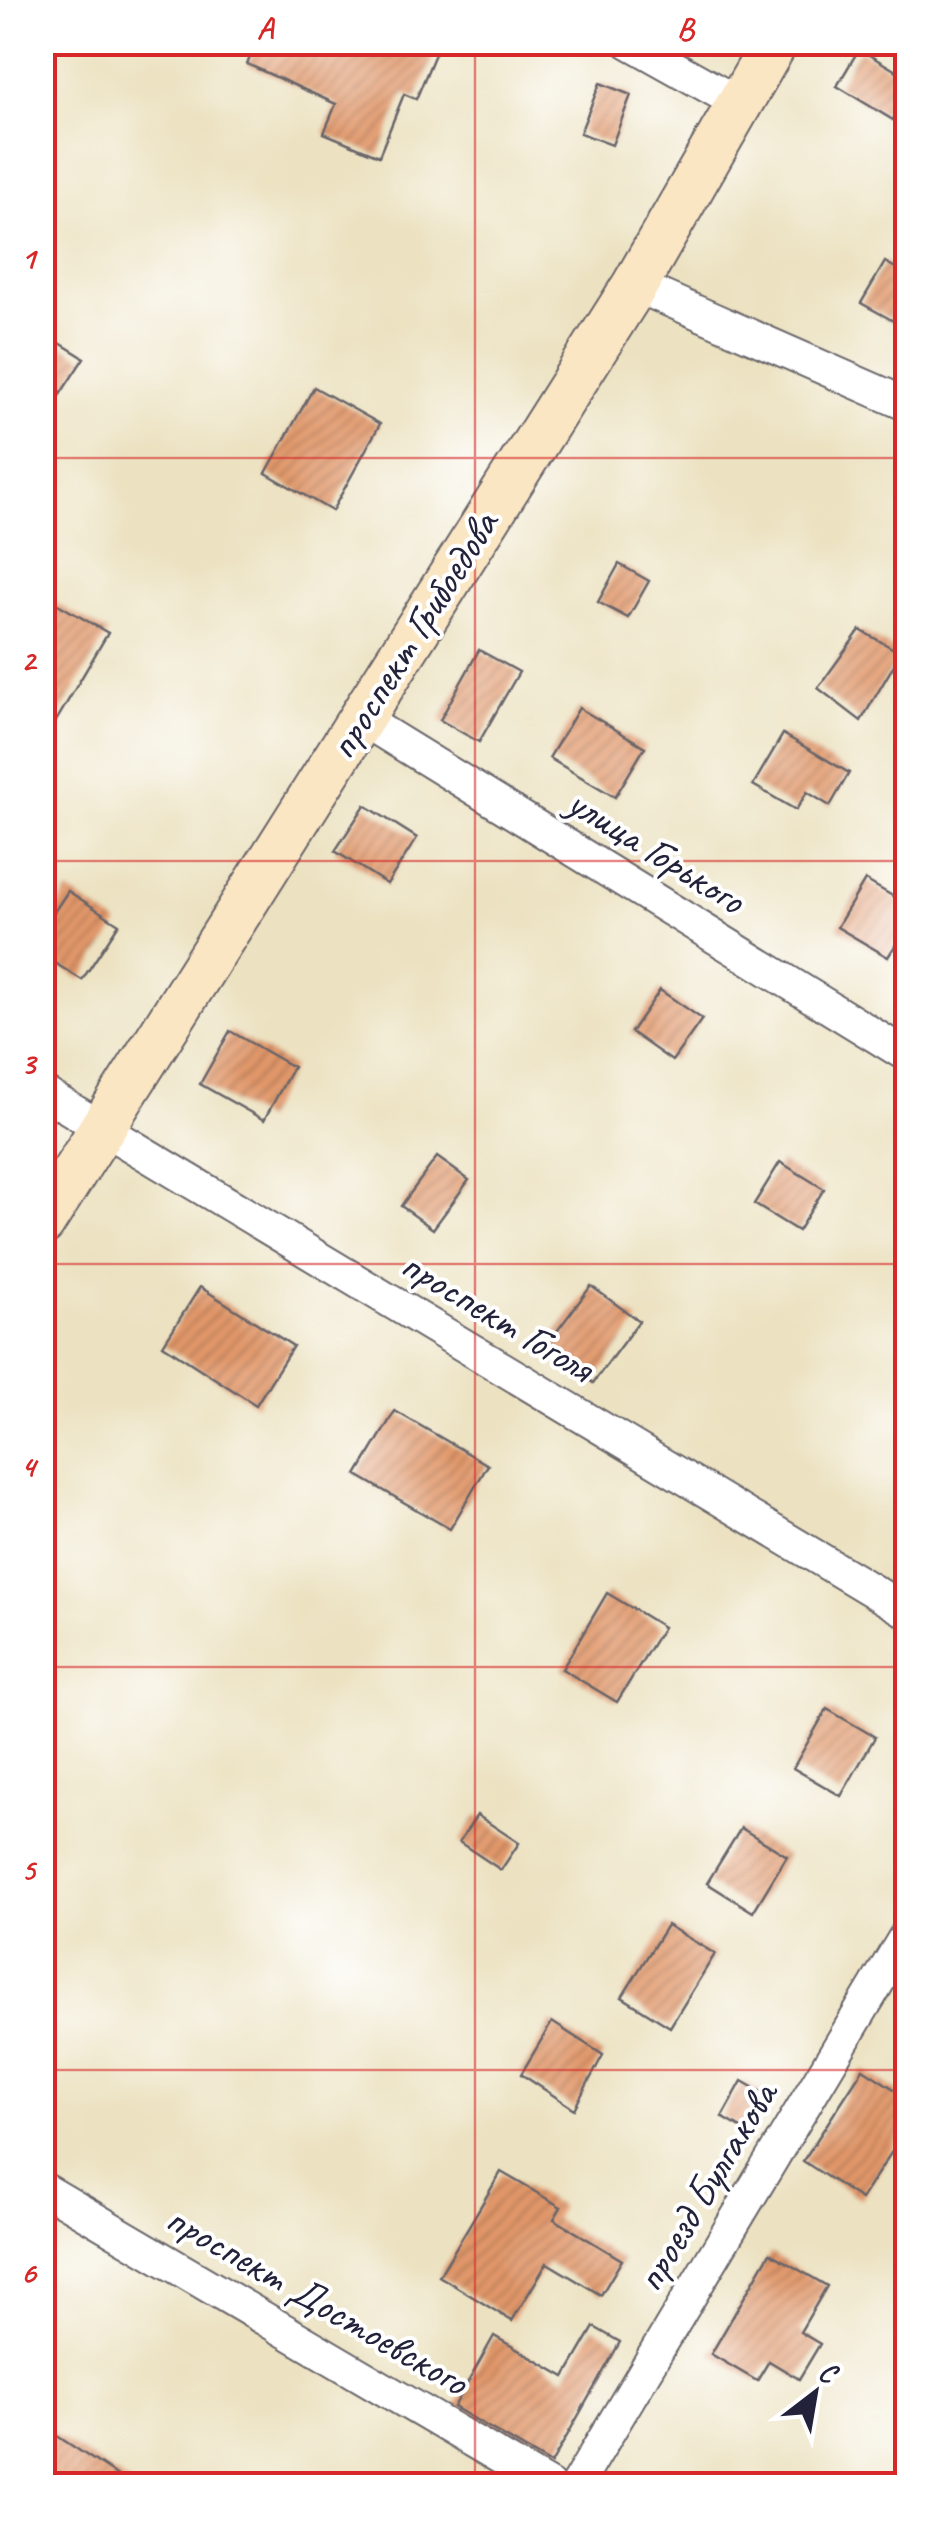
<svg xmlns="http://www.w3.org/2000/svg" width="950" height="2528" viewBox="0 0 950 2528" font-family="Caveat,sans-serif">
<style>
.building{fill:url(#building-hatch)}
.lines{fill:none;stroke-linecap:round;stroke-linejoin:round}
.street-casing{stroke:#69656a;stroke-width:36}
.secondary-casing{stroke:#69656a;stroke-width:49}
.street{stroke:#fff;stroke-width:32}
.secondary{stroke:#fbe6c4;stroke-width:45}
.grid{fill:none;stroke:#d62828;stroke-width:2.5;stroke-opacity:0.55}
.labels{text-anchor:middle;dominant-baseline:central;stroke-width:8;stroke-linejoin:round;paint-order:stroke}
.street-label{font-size:42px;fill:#22223b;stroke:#fff}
.neatline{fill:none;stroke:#d62828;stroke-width:4}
.grid-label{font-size:32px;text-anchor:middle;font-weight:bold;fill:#d62828}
</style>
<defs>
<pattern id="building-hatch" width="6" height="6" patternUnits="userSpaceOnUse" patternTransform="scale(2.5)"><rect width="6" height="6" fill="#e19769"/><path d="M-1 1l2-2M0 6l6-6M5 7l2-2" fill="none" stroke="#b67b58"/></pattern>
</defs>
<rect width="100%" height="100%" fill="#fff"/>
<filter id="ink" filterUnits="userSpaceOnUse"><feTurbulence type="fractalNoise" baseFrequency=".01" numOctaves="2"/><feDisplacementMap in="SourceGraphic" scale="20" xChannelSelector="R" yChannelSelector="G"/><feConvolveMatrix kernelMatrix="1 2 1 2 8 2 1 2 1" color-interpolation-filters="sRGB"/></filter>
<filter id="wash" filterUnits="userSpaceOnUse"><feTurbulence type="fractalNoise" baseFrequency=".0048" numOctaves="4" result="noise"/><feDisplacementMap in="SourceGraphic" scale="40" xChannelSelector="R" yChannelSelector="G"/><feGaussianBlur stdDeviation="2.25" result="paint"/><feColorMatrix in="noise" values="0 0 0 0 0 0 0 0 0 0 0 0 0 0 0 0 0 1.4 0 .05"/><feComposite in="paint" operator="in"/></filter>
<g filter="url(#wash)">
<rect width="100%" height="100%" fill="#ece2c1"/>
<g id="blocks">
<g class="building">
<path d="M257,42H440L416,99L404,94L379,156L324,133L336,104L247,64Z"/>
<path d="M859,49L908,78V96L893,120L837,86Z"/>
<path d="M600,83L631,95L612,145L580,133Z"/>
<path d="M885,262L908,275V329L861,303Z"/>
<path d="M42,332L84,358L42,422Z"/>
<path d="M314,387L380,424L332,511L266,473Z"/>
<path d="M619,564L649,581L628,618L598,602Z"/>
<path d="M56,603L108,633L42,745V626Z"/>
<path d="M860,630L901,653L861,721L818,688Z"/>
<path d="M479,650L519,672L479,742L440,720Z"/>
<path d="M579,708L645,747L615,797L549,758Z"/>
<path d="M783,734L849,773L830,806L807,792L796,810L753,785Z"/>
<path d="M365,805L417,838L387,884L335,851Z"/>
<path d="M865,880L908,905V925L888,957L837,927Z"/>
<path d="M68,891L119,924L82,980L42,955V930Z"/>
<path d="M660,990L702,1019L672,1061L631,1032Z"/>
<path d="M230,1031L293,1067L264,1120L200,1084Z"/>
<path d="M437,1157L469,1180L433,1229L401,1206Z"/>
<path d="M780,1162L824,1189L798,1231L754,1204Z"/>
<path d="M591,1286L639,1321L593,1383L545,1347Z"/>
<path d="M200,1287L293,1346L256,1405L163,1345Z"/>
<path d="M395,1411L488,1465L450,1529L357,1475Z"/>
<path d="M607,1593L663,1627L617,1702L562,1669Z"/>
<path d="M827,1709L875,1737L841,1796L793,1768Z"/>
<path d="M477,1815L519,1843L501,1870L459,1842Z"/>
<path d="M741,1828L787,1856L753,1912L707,1883Z"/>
<path d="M667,1925L715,1954L670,2027L622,1997Z"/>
<path d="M552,2022L603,2055L574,2109L521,2074Z"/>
<path d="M863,2069L908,2098V2127L861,2199L803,2161Z"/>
<path d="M742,2081L768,2096L748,2132L722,2117Z"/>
<path d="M501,2172L561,2207L554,2219L622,2260L601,2295L547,2263L512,2321L439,2276Z"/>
<path d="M770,2253L827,2286L800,2332L820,2344L799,2379L769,2361L757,2381L711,2354Z"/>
<path d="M594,2327L620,2342L551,2464L454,2407L494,2336L565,2377Z"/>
<path d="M42,2426L133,2486H42Z"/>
</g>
</g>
</g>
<g filter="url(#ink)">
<use href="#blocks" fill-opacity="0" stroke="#69656a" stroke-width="2.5"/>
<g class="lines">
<g class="street-casing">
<g id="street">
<path d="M629,42L738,103"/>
<path d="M635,285L908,405"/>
<path d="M360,718L908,1056"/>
<path d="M42,1092L908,1612"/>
<path d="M42,2188L549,2486"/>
<path d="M576,2486L908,1932"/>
</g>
</g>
<g class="secondary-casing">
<path id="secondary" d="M42,1223L635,285L775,42"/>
</g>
<use href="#street" class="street"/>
<use href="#secondary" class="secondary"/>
</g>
</g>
<path class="grid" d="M475,42V2486M42,458H908M42,861H908M42,1264H908M42,1667H908M42,2070H908"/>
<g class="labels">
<g class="street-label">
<text transform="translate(413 635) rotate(-58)">проспект Грибоедова</text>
<text transform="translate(656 851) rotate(32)">улица Горького</text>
<text transform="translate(497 1316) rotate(31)">проспект Гоголя</text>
<text transform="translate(706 2187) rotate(-59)">проезд Булгакова</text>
<text transform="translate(317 2300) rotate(30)">проспект Достоевского</text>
</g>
</g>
<rect width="950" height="2528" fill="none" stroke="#fff" stroke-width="110"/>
<g transform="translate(815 2393) rotate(31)" stroke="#ffffff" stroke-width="8" paint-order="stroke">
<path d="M0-8L18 38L0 25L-18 38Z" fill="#22223b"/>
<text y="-15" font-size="28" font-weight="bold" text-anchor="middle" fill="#22223b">С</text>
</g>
<rect x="55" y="55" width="840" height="2418" class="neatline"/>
<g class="grid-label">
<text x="265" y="39">A</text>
<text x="685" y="39">B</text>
<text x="28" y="268">1</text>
<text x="28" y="671">2</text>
<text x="28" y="1074">3</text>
<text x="28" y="1477">4</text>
<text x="28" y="1880">5</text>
<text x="28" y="2283">6</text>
</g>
</svg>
